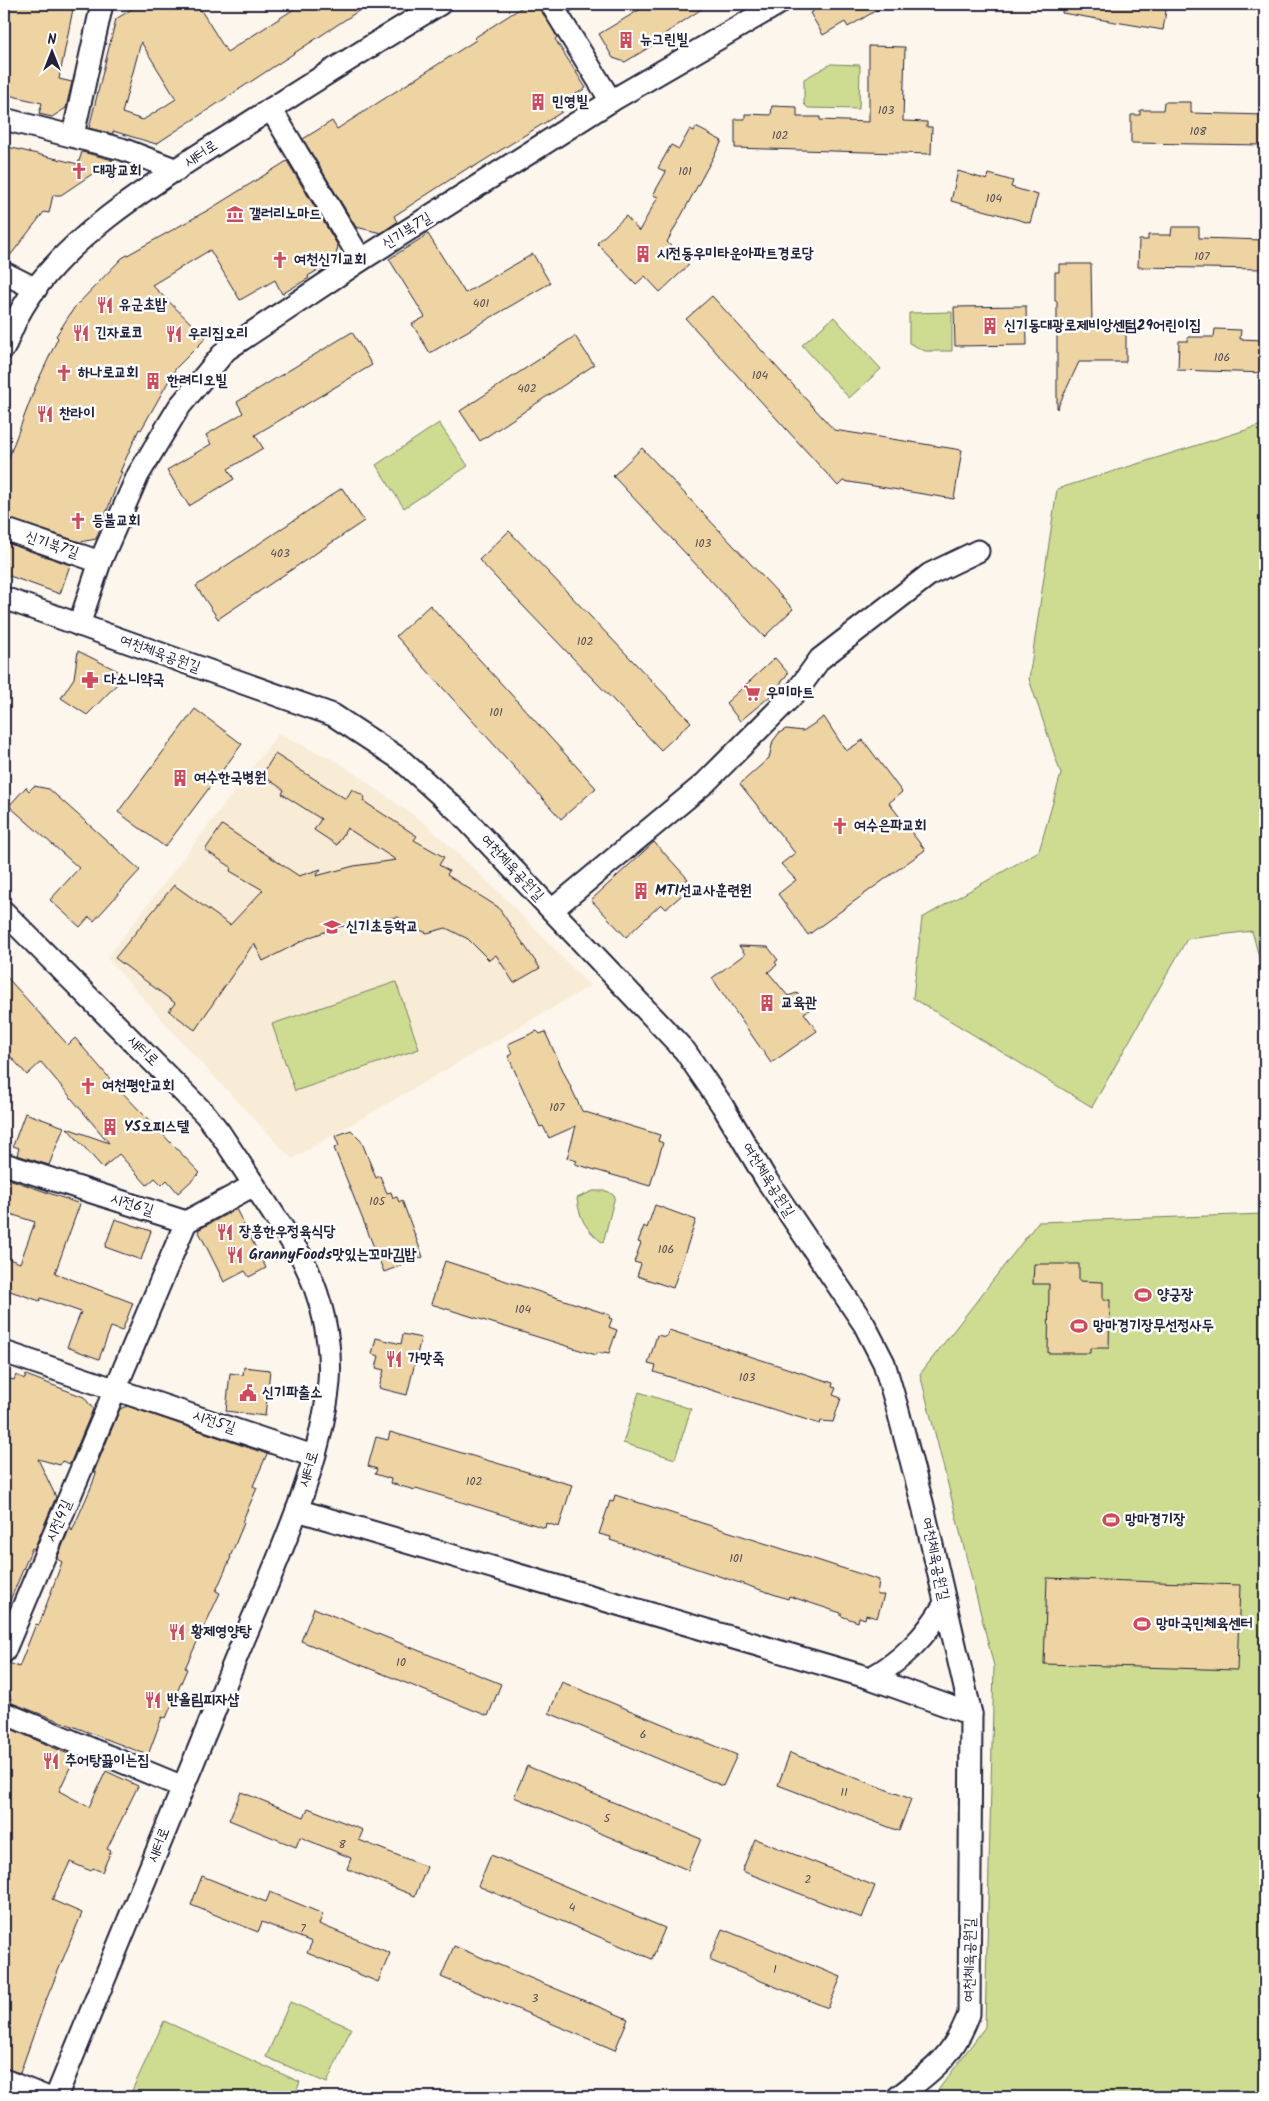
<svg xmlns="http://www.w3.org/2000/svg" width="1269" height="2101" viewBox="0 0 1269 2101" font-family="Kalam,'Poor Story',sans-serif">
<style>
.built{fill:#f8ecd7}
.green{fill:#cddc90;stroke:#787f66}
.building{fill:#eed3a3;stroke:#22223b;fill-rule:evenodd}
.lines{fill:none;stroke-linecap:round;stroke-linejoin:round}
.minor-casing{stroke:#22223b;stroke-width:25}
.minor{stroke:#fff;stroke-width:21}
.labels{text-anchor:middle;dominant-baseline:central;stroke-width:5;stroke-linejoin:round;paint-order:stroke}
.number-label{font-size:12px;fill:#554e55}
.poi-label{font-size:15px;font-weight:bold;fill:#22223b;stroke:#fff;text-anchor:start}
.street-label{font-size:15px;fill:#22223b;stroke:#fff}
</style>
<rect width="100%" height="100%" fill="#fcf6ed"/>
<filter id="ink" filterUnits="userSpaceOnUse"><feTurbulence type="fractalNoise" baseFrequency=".02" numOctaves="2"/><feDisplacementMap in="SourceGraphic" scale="10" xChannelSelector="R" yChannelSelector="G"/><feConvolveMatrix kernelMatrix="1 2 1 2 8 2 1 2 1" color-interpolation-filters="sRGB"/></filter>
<g filter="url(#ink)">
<path class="built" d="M278,734L338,762L427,825L503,896L590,986L292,1159L200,1062L107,958Z"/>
<g class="green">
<path d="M831,64L860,65L859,109L808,108L804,104V79Z"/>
<path d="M952,312V351H925L909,343V313Z"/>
<path d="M834,317L881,369L849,398L802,345Z"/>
<path d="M439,423L468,466L404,508L376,465Z"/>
<path d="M1265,424V979L1252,931L1187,939L1092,1107L913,998L922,918L1039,851L1061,774L1029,679L1057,489Z"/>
<path d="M396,982L419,1049L295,1091L272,1024Z"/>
<path d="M593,1191H607L615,1196L603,1243C587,1231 579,1219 577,1198Z"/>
<path d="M1265,1214V2097H933L985,2027L994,1666L920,1374L1038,1222Z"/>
<path d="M639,1392L691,1409L675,1459L623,1443Z"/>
<path d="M290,2002L351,2028L327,2083L266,2057Z"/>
<path d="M164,2021L300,2082L294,2097H129Z"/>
</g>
<g class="building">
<path d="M4,4H74L59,79L72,82L66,108L52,117L39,114L42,103L4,94Z"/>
<path d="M140,4H197L227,52L302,4H369L156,144L113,131V134L89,128L116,19ZM141,42L176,99L143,120L122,113Z"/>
<path d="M527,4H539L557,37L555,39L586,88L557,105L562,112L472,168L471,166L394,216L397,222L381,233L356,227L303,139L332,121L337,129L476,40L474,38Z"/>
<path d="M566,4H583L570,12Z"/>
<path d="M649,4H709L651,43L653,45L625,62L613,58L599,34Z"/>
<path d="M824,4H887L848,27L845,22L823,35L810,13Z"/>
<path d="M1063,4H1167L1163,30L1062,13Z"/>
<path d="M869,46L905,47L903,121L927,122V127H932L931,154L735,148V119H745V114L771,115L772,106L797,107V117H820V120L869,122Z"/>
<path d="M1164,102H1191V113L1265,115V145L1131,143V115H1140V110H1163Z"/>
<path d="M696,127L722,141L667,242L689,265L660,292L645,276L636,284L597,243L626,216L639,231L658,197L653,195L666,172L658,168L671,145L679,149L690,129L694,131Z"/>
<path d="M4,146L78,164L82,152L113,160L61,195H53L49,213L44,212L6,261H4Z"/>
<path d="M287,161L338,246L335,260L308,276L309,278L282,294L275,280L240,300L210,250L152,285L206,338L176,368L141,430L139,429L120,472H122L96,539L80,542L4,517V470L36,385L58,338L56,336L74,308L122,258L210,209Z"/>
<path d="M958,171L987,180L989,174L1013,181L1011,187L1038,195L1030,223L951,201Z"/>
<path d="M1172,227H1199V238L1265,240V269L1138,267L1139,240H1148V235H1171Z"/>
<path d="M428,234L465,293L533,254L550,283L430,353L412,324L425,317L389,259Z"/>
<path d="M1059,264H1091L1092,326L1119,325V329H1126V362H1079L1057,409V301H1055V272H1059Z"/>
<path d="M712,296L834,430L962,450L954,499L843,481L838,486L686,319Z"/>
<path d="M1026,306L1027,345L955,346L954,307Z"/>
<path d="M1215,329L1241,330L1240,339L1264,340L1265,373L1178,370L1179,341H1188V337H1214Z"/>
<path d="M352,332L372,365L255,435L263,448L228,469L234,479L189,506L167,470L211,444L206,435L243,413L237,402Z"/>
<path d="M575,336L594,365L480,441L460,411Z"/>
<path d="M642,448L793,609L764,637L613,476Z"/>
<path d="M342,488L364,521L218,619L196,586Z"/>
<path d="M509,531L691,722L661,750L479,560Z"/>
<path d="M4,542L70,565L60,594L4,574Z"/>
<path d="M430,605L596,788L561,819L396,636Z"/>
<path d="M78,651L126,675L87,715L61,698L74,678Z"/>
<path d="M775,658L788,673L773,694L740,721L726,703Z"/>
<path d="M195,709L242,744L165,847L118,812Z"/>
<path d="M824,717L846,751L863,740L902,792L889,803L925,850L808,935L778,894L796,880L781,864L795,853L740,784L769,758L773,741L779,733L786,729L803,731Z"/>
<path d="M275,754L346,799L352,789L365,797L363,801L417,836L414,840L444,857L439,865L449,871L447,875L498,907L540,968L514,983L496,955L489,960L468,939L446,928L427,933L415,928L398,917L373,920L339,927L310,937L263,961L254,943L195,1030L169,1011L175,1003L115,958L174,885L230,925L263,890L230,871L231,867L205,850L222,825L299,876L321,869L316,876L354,866L396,860L347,828L337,845L314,830L321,819L282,794L284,790L262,775Z"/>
<path d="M34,786L49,789L140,870L94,921L89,917L80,927L50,900L79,868L9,806L26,787L29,791Z"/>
<path d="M654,842L688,879L678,888L683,894L666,909L661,904L626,937L591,900Z"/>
<path d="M739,946L768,947L778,960L775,962L777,965L768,972L788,996L797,993L809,1010L804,1013L817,1031L771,1063L712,978L745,954Z"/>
<path d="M4,974L68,1045L75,1038L117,1087L200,1173L178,1193L167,1180L162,1185L155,1178L147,1185L119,1154L103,1168L67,1128L109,1143L41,1062L27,1075L4,1049Z"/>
<path d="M537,1031L540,1034L545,1032L582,1111L660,1135L658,1141L663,1143L650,1186L575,1164L577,1161L567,1158L576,1126L549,1138L543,1126L540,1127L508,1056L512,1054L508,1044Z"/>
<path d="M25,1113L64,1127L49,1165L17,1155L19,1148L13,1146Z"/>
<path d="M351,1130L361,1140L376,1178L380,1176L387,1193L391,1192L393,1198L397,1197L399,1202L402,1200L423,1257L384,1272L334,1148L339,1146L335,1136Z"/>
<path d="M9,1179L80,1204L55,1273L133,1303L122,1331L111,1327L99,1359L67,1347L81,1312L41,1298L40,1301L4,1289V1257L20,1263L35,1222L4,1212V1192Z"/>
<path d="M655,1205L696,1220L673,1288L637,1276L641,1264L634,1262L641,1243L638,1242L644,1226L647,1228Z"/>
<path d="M236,1209L266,1268L249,1277L245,1271L224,1282L198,1230Z"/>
<path d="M115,1219L151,1231L141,1260L105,1247Z"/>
<path d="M445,1261L610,1315L609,1318L612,1319L609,1327L617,1330L609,1353L604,1352L603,1354L597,1353L596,1355L431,1304Z"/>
<path d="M1034,1264H1079V1281L1103,1282V1300H1110L1109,1348H1090V1353H1048L1049,1284H1033Z"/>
<path d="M669,1330L833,1383L832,1387L836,1388L833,1395L841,1398L833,1422L821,1421L820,1424L654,1372L656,1366L648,1364L657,1335L666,1337Z"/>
<path d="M403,1334L421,1338L407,1395L379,1388L384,1370L376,1368L379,1356L372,1354L376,1338L401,1344Z"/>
<path d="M244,1367L270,1370L265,1416L226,1411L230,1373L243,1375Z"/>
<path d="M16,1375L25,1379L26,1375L84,1397L93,1409L70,1464L62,1461L60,1465L38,1459L56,1497L34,1549L32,1548L4,1615V1381L8,1383L10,1379L14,1380Z"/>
<path d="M127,1406L267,1454L253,1486L257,1488L242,1522L244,1523L230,1557H231L216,1591L220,1593L185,1668L187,1669L166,1718L162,1717L148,1755L12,1703L4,1675V1664L9,1663L19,1667L36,1624L39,1625L62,1562L57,1559L70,1527L72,1531L92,1485L96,1473L94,1472L120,1409Z"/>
<path d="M390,1432L572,1485L559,1527L546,1523L545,1528L416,1488L415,1490L390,1483L391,1479L375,1474L377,1469L368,1466L376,1437L388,1440Z"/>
<path d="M615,1495L879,1580L877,1595H884L877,1618L866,1615L865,1619L859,1617L858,1622L841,1616V1613L789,1596L788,1599L767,1592L610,1540L611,1537L599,1534L610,1501L613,1502Z"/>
<path d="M1047,1578L1240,1585L1237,1670L1044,1664Z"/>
<path d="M314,1608L501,1684L488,1716L301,1641Z"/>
<path d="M562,1682L737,1755L723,1786L549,1713Z"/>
<path d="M4,1726L75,1757L59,1791L89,1807L106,1771L138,1786L107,1849L111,1851L102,1872L93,1868L91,1871L70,1862L52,1900L82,1913L44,2005L20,2073L4,2068Z"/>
<path d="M790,1753L911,1799L899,1831L778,1785Z"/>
<path d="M527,1766L701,1839L688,1870L514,1797Z"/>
<path d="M241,1792L304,1817L308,1808L363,1830L359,1840L427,1867L415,1896L347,1869L351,1858L300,1837L296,1847L229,1820Z"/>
<path d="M755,1839L875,1886L862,1918L742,1871Z"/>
<path d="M491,1855L665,1928L652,1959L478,1886Z"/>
<path d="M202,1876L266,1902L270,1892L323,1914L319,1924L390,1953L378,1982L307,1953L312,1942L262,1922L258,1932L191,1905Z"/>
<path d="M722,1929L841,1977L828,2008L709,1960Z"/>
<path d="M454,1946L628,2019L615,2050L441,1977Z"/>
</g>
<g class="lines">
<g class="minor-casing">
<g id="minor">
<path d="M551,4L611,101"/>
<path d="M271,109L361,260"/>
<path d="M4,119L122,149L177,170"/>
<path d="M73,135L102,4"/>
<path d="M4,273L36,289"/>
<path d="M4,348C10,334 15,320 23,307C68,231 171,173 244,126C309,85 374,43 440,4"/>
<path d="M4,529L100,562"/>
<path d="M4,598L333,715L400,759L459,812L685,1051L722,1105L766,1179L864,1324L884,1363L897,1407L923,1506L971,1714L969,2014C953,2057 933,2070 898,2097"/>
<path d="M79,625L100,562L138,475L179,407L226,350L361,260L611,101L778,4"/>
<path d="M552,910L705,783L797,691L820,659L930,574L978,551"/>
<path d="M4,912L206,1115L220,1133L301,1256C321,1294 332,1340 329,1382C320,1476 269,1577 234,1663C174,1808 115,1953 56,2097"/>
<path d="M4,1164L186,1222L254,1185"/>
<path d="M4,1352L313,1456"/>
<path d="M297,1510L870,1678L971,1714"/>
<path d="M4,1652L186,1222"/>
<path d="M870,1678C901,1662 927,1635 944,1605"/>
<path d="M4,1713L183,1787"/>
<path d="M4,2080L46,2097"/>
</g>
</g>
<use href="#minor" class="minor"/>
</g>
</g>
<defs>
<g id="building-bare" transform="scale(1.35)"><path d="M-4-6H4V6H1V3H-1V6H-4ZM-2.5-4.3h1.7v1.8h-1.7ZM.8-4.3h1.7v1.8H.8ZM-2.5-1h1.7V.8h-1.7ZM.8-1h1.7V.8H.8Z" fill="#d1495b" stroke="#fff" stroke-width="2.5" paint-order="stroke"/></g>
<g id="church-bare" transform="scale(1.35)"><path d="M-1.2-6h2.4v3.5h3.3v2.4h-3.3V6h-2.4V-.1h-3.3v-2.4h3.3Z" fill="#d1495b" stroke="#fff" stroke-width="2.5" paint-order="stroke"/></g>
<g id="museum-bare" transform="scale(1.35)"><path d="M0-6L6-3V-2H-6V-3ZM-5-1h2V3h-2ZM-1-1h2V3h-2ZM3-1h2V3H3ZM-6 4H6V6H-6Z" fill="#d1495b" stroke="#fff" stroke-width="2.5" paint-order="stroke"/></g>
<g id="restaurant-bare" transform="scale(1.35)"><path d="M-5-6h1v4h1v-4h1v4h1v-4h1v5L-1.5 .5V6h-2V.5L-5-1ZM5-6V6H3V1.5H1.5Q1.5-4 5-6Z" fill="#d1495b" stroke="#fff" stroke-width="2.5" paint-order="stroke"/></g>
<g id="pharmacy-bare" transform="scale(1.35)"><path d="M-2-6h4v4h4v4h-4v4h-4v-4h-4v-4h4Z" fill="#d1495b" stroke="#fff" stroke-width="2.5" paint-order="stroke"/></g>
<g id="supermarket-bare" transform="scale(1.35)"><path d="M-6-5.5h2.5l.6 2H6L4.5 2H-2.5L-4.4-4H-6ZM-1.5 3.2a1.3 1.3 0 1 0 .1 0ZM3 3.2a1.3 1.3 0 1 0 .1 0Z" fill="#d1495b" stroke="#fff" stroke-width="2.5" paint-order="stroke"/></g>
<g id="school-bare" transform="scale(1.35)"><path d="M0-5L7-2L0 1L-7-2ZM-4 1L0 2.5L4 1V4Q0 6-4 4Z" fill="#d1495b" stroke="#fff" stroke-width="2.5" paint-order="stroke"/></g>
<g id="stadium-bare" transform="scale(1.35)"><path d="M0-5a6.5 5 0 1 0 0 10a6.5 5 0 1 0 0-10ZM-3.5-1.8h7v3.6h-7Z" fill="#d1495b" stroke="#fff" stroke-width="2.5" paint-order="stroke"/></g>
<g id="civic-bare" transform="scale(1.35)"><path d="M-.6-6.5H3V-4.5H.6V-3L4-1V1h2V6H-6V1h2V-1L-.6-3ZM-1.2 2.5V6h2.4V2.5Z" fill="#d1495b" stroke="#fff" stroke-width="2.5" paint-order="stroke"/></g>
</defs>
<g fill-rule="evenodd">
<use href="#building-bare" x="626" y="40"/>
<use href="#building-bare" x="538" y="102"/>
<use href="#church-bare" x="79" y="171"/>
<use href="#museum-bare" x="235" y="214"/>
<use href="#building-bare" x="643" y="254"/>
<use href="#church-bare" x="280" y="260"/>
<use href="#restaurant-bare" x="105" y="305"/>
<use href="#building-bare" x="990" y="326"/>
<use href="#restaurant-bare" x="81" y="333"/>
<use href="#restaurant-bare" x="174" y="334"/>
<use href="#church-bare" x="64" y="373"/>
<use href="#building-bare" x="153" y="381"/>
<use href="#restaurant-bare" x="45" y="414"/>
<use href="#church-bare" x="78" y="521"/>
<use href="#pharmacy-bare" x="90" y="680"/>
<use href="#supermarket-bare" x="752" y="693"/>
<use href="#building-bare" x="180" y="778"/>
<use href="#church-bare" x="840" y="826"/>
<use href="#building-bare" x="641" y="891"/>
<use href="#school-bare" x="332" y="927"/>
<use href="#building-bare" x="767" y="1003"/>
<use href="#church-bare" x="88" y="1086"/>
<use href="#building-bare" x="110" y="1127"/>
<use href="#restaurant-bare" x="225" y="1232"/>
<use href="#restaurant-bare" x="235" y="1255"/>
<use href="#stadium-bare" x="1143" y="1295"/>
<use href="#stadium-bare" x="1079" y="1326"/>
<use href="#restaurant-bare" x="394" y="1359"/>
<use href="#civic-bare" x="248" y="1393"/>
<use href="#stadium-bare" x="1111" y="1520"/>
<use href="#stadium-bare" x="1142" y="1624"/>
<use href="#restaurant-bare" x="177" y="1632"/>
<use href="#restaurant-bare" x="153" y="1700"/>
<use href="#restaurant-bare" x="51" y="1761"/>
</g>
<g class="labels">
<g class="number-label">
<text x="886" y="110">103</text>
<text x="1198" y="131">108</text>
<text x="780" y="135">102</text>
<text x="685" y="171">101</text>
<text x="994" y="198">104</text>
<text x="1202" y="256">107</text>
<text x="481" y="303">401</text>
<text x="1222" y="357">106</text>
<text x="760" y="375">104</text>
<text x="527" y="388">402</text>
<text x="703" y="543">103</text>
<text x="280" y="553">403</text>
<text x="585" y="641">102</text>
<text x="496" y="712">101</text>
<text x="557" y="1107">107</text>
<text x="377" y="1201">105</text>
<text x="666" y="1249">106</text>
<text x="523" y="1309">104</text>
<text x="747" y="1377">103</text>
<text x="474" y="1481">102</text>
<text x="736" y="1558">101</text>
<text x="401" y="1662">10</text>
<text x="643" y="1734">6</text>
<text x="844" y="1792">11</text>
<text x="607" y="1818">5</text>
<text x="342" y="1844">8</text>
<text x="808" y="1879">2</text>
<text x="572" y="1907">4</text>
<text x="303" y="1928">7</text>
<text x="775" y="1969">1</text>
<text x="535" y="1998">3</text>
</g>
<g class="poi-label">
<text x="640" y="40">뉴그린빌</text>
<text x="552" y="102">민영빌</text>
<text x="93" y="171">대광교회</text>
<text x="249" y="214">갤러리노마드</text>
<text x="657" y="254">시전동우미타운아파트경로당</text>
<text x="294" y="260">여천신기교회</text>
<text x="119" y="305">유군초밥</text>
<text x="1004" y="326">신기동대광로제비앙센텀29어린이집</text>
<text x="95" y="333">긴자료코</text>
<text x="188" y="334">우리집오리</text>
<text x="78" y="373">하나로교회</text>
<text x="167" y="381">한려디오빌</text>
<text x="59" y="414">찬라이</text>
<text x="92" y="521">등불교회</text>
<text x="104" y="680">다소니약국</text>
<text x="766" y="693">우미마트</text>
<text x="194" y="778">여수한국병원</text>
<text x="854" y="826">여수은파교회</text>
<text x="655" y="891">MTI선교사훈련원</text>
<text x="346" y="927">신기초등학교</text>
<text x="781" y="1003">교육관</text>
<text x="102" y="1086">여천평안교회</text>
<text x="124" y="1127">YS오피스텔</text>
<text x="239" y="1232">장흥한우정육식당</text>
<text x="249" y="1255">GrannyFoods맛있는꼬마김밥</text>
<text x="1157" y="1295">양궁장</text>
<text x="1093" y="1326">망마경기장무선정사두</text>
<text x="408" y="1359">가맛죽</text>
<text x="262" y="1393">신기파출소</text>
<text x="1125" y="1520">망마경기장</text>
<text x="1156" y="1624">망마국민체육센터</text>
<text x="191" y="1632">황제영양탕</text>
<text x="167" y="1700">반올림피자샵</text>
<text x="65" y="1761">추어탕끓이는집</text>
</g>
<g class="street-label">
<text transform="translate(201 154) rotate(-33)">새터로</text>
<text transform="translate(407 231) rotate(-32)">신기북7길</text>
<text transform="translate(52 545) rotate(19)">신기북7길</text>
<text transform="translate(160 654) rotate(20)">여천체육공원길</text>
<text transform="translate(512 868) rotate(47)">여천체육공원길</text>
<text transform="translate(143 1051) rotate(45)">새터로</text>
<text transform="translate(768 1180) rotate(58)">여천체육공원길</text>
<text transform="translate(132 1205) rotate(17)">시전6길</text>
<text transform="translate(214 1422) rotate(18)">시전5길</text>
<text transform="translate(309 1469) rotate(-73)">새터로</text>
<text transform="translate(59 1521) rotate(-67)">시전4길</text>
<text transform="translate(935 1559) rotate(78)">여천체육공원길</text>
<text transform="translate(159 1845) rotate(-68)">새터로</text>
<text transform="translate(970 1960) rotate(-89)">여천체육공원길</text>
</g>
</g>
<rect width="1269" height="2101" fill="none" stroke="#fff" stroke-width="20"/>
<rect x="10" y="10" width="1249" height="2081" fill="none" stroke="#22223b" stroke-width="2" filter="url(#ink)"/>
<g transform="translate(52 52)" stroke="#ffffff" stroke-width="4" paint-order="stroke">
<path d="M0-4L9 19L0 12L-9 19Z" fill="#22223b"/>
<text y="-8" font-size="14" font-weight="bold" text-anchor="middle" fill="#22223b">N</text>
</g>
</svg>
